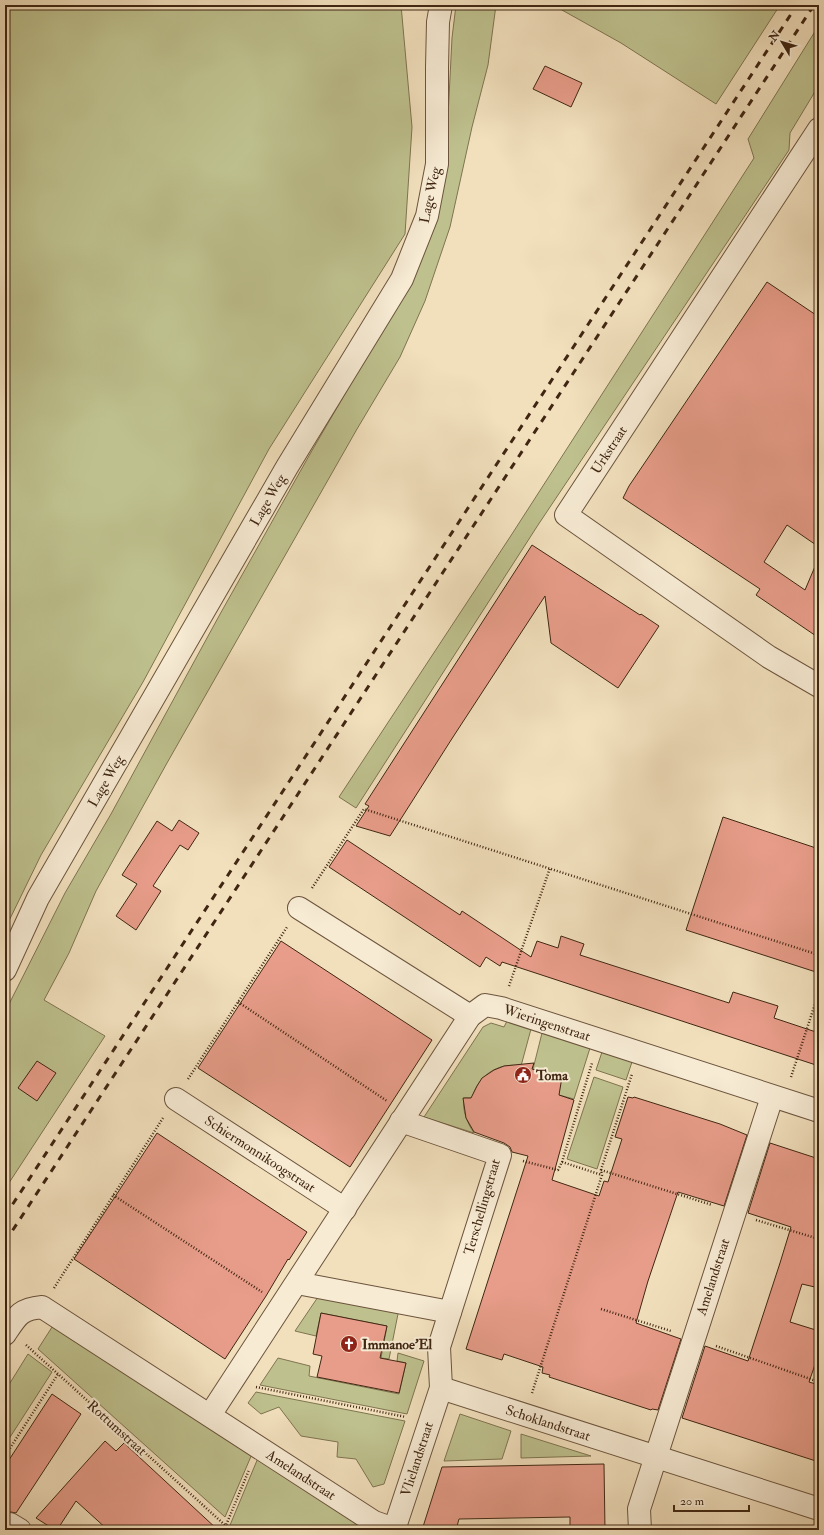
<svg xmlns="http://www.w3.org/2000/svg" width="824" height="1535" viewBox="0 0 824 1535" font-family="'IM FELL Double Pica',serif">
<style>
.green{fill:#bec18e;stroke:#7f7450}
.building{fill:#e89d8a;stroke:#402612}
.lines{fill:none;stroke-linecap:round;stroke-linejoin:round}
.minor-casing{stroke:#6c543d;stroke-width:24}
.path{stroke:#402612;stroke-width:2.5;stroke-dasharray:1 2;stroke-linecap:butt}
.minor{stroke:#f7ebd4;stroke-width:22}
.rail{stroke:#402612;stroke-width:3;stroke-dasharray:7 7;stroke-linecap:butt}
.labels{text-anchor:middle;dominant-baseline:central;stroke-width:4;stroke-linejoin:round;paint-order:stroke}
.street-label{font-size:14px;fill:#402612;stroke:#f7ebd4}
.poi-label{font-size:14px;font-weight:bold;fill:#402612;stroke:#f7ebd4;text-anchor:start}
</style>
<rect width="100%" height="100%" fill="#f2e0bd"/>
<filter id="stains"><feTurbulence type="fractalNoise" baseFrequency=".005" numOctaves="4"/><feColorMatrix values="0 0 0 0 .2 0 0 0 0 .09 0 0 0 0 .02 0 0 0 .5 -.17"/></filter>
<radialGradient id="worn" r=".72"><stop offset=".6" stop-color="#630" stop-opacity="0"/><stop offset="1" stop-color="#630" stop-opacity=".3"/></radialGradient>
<g class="green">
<path d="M5,5H401L412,127L405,234L269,449L143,682L41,855L5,929Z"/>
<path d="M456,5H496L488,65L472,127L450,227L425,301L400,357L357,429L167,763L96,891L69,953L44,1000L105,1036L5,1189V1012L65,893L111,814L219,616L310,454L374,344L447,137L452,38Z"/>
<path d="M553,5H780L716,104L621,43Z"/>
<path d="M819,25V85L790,133L789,150L538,525L356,808L339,797L512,534L754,158L748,139Z"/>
<path d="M507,1021L531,1029L521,1066C497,1062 478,1076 472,1098H464C462,1110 467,1123 474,1133L424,1117L483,1027L491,1023L504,1027Z"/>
<path d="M542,1033L590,1048L574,1099L555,1094L533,1069Z"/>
<path d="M602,1052L632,1062L626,1080L596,1070Z"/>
<path d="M594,1077L623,1087L597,1169L567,1159Z"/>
<path d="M320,1294L399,1309L389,1359L381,1358L387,1326L321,1313L316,1336L295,1331Z"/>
<path d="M54,1324L252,1454L225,1517L38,1349Z"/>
<path d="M398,1353L424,1361L407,1414L260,1385L278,1358L310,1366L309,1376L399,1394L406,1363L397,1361Z"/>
<path d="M28,1354L52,1372L5,1445V1391Z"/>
<path d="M256,1392L405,1421L384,1484L373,1487L356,1459L337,1457L338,1442L301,1436L279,1407L261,1414L248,1403Z"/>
<path d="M460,1414L511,1431L502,1459L444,1461Z"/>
<path d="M521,1434L591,1456L521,1458Z"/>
<path d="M258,1458L368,1530H228Z"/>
</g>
<g class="building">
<path d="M545,66L582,83L571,107L533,89Z"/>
<path d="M767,282L819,317V547L787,525L764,562L805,590L819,557V638L756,595L760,589L623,498L629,486Z"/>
<path d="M532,545L640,615L641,614L659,626L618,688L551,643L545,596L453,737L390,836L356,826L369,806L365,804Z"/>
<path d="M723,817L819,849V973L686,930Z"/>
<path d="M179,820L199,833L188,850L180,845L153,886L161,891L136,930L116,916L137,884L122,875L157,821L172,831Z"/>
<path d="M347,840L460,915L462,911L531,957L537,941L558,948L561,936L584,944L580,955L689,990L729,1003L733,992L778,1006L774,1018L819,1033V1066L502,962L500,966L486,957L480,967L329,867Z"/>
<path d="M281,941L432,1040L350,1167L198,1068Z"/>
<path d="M37,1061L56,1073L37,1101L18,1088Z"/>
<path d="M534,1063L532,1069L562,1077L559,1095L574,1100L552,1180L599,1196L604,1181L608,1182L622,1139L615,1137L628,1097L633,1098L634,1097L720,1124L747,1135L724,1206L678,1192L648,1281L636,1323L681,1339L658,1410L652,1409L651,1410L549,1377L550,1375L542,1373L543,1367L504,1354L502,1360L466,1349L528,1156L512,1152L510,1147L504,1143L474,1132L466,1118L463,1098H471L477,1086L482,1078L494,1070L504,1066Z"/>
<path d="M157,1133L307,1232L289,1260L288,1259L266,1296L225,1359L74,1259Z"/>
<path d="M770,1143L819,1159V1288L802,1284L790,1322L819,1331V1353L809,1382L819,1385V1462L682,1418L705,1346L748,1361L780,1263L791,1227L748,1213Z"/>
<path d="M321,1313L387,1326L380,1358L406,1363L399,1393L317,1377L322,1356L313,1354Z"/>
<path d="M52,1394L81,1414L16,1513L11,1512L5,1513V1466Z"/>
<path d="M105,1441L116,1451L124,1443L218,1530H108L76,1501L57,1530H55L36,1518Z"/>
<path d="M604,1464L605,1530H570V1517L459,1519L456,1530H422L442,1467Z"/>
</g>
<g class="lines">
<g class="minor-casing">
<g id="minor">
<path d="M819,129L566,515L769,657L819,686"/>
<path d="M299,908L470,1016L485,1005L501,1008L819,1111"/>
<path d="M5,970L38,898L287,467L402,279L427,216L437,164V67L438,22L441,5"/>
<path d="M176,1099L345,1209"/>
<path d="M297,1283L450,1312"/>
<path d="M5,1334C17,1316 20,1309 42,1307L374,1522L394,1529"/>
<path d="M441,1388L819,1509"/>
<path d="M210,1415L470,1016"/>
<path d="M10,1524L20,1530"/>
<path d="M394,1530L441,1388L439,1347L500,1155L401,1121"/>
<path d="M640,1530L639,1509L772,1097"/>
</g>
</g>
<g class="path">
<path d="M312,888L364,809L819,955"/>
<path d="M509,986L550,868"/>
<path d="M238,1002L387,1101"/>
<path d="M791,1077L819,992"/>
<path d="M188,1079L287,927"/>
<path d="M523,1161L558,1170L562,1162L592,1063"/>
<path d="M562,1162L602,1175"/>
<path d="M601,1170L712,1205"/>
<path d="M113,1195L262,1292"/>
<path d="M756,1220L819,1239"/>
<path d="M54,1288L163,1118"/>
<path d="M601,1309L671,1331"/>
<path d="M26,1345L226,1526"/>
<path d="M716,1346L819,1382"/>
<path d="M256,1387L406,1417"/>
<path d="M532,1393L602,1175L601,1170L632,1074"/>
<path d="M5,1456L58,1374"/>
<path d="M224,1530L249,1470"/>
</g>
<use href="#minor" class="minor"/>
<g class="rail">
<path d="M5,1216L797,5"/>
<path d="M5,1242L814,5"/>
</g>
</g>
<defs>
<g id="civic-disc" transform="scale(0.9)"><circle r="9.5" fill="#8f2418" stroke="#f7ebd4"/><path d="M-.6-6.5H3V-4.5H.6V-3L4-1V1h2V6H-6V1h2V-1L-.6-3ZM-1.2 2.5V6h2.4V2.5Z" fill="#fff"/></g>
<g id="church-disc" transform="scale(0.9)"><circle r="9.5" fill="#8f2418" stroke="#f7ebd4"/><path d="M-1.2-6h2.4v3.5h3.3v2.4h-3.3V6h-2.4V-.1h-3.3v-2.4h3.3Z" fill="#fff"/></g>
</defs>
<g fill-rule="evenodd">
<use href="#civic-disc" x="523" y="1075"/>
<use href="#church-disc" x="349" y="1344"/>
</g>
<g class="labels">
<g class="street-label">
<text transform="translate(430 195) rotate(-78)">Lage Weg</text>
<text transform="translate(609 450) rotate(-57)">Urkstraat</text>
<text transform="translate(268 500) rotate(-60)">Lage Weg</text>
<text transform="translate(106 781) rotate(-60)">Lage Weg</text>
<text transform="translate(547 1023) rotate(18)">Wieringenstraat</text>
<text transform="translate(260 1154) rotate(33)">Schiermonnikoogstraat</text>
<text transform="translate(482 1207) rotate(-74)">Terschellingstraat</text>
<text transform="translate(713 1277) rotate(-72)">Amelandstraat</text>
<text transform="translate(548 1423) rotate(18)">Schoklandstraat</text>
<text transform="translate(117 1428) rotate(42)">Rottumstraat</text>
<text transform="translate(417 1459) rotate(-72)">Vlielandstraat</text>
<text transform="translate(301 1475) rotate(33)">Amelandstraat</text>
</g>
<g class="poi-label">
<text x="536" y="1075">Toma</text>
<text x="362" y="1344">Immanoe'El</text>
</g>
</g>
<rect width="824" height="1535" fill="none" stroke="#f2e0bd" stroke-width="20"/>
<rect x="6" y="6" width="812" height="1523" fill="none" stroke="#402612" stroke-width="2"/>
<rect x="10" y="10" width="804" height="1515" fill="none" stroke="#402612"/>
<g transform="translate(782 42) rotate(308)" stroke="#f7ebd4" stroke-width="3" paint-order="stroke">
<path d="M0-3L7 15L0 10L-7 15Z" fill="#402612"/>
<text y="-6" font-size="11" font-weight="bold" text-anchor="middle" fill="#402612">N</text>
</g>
<path d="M674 1505v6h75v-6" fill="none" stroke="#402612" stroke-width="2"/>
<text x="680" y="1505" font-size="12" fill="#402612" stroke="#f7ebd4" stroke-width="3" paint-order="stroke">20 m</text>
<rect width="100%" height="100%" filter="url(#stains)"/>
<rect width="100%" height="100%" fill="url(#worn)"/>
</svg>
